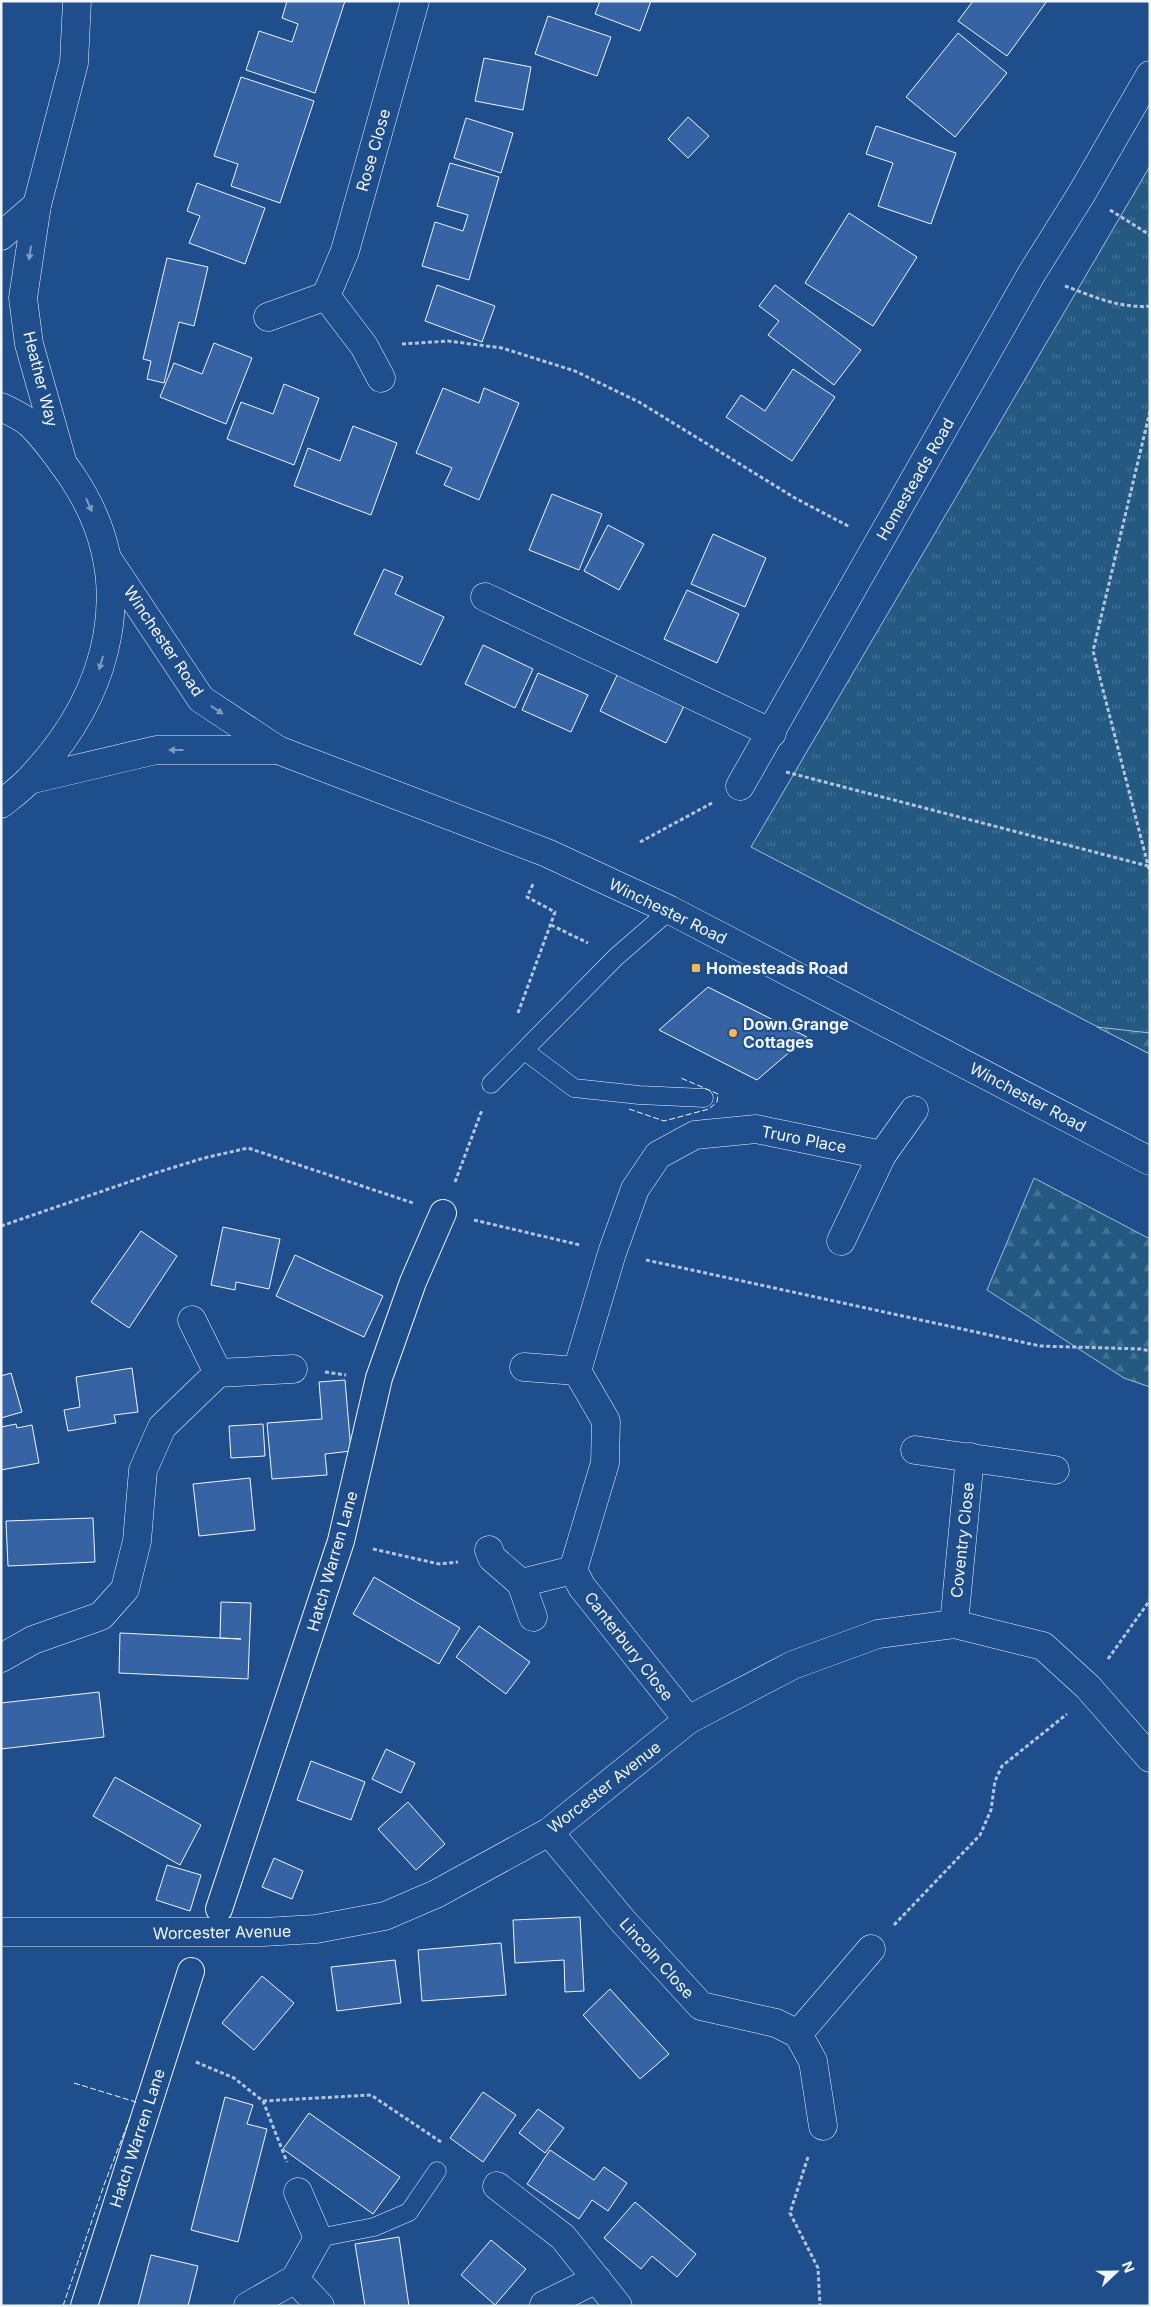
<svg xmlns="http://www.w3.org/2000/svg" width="1151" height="2307" viewBox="0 0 1151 2307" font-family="Inter,sans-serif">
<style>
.grass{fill:url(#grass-tufts);stroke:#a8bbd7}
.forest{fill:url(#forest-firs);stroke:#a8bbd7}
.building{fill:#3563a3;stroke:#f2f6ff}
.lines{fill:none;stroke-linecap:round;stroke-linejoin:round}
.service-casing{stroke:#f2f6ff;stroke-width:19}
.pedestrian-casing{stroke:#f2f6ff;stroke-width:28}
.minor-casing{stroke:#f2f6ff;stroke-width:29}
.tertiary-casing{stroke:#f2f6ff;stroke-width:29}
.primary-casing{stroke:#f2f6ff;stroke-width:29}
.path{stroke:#b3c4dc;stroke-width:3;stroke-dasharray:4 2.5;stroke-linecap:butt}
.service{stroke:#1f4e8c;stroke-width:18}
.pedestrian{stroke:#1f4e8c;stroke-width:26}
.minor{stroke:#1f4e8c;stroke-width:28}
.tertiary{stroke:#1f4e8c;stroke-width:28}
.primary{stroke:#1f4e8c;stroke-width:28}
.fence{stroke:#f2f6ff;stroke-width:1;stroke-dasharray:6 2.5;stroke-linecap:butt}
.oneway{fill:#7e9ac0}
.poi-dot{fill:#ffb74d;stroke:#1f4e8c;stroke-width:2}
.labels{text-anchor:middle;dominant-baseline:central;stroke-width:4;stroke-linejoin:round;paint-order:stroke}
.street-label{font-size:16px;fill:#f2f6ff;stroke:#1f4e8c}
.poi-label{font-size:16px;font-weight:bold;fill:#f2f6ff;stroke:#1f4e8c;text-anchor:start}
</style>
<defs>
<pattern id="grass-tufts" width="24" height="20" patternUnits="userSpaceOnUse" patternTransform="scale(1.25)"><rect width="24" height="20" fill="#245a82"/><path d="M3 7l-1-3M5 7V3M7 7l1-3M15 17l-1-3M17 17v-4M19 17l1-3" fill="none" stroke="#447295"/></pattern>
<pattern id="forest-firs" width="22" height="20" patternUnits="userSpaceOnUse" patternTransform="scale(1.25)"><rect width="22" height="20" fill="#245a82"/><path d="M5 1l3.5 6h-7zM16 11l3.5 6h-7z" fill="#447295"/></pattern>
</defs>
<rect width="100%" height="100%" fill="#1f4e8c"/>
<path class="grass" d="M1150,166V1054L751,847Z"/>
<g class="forest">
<path d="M1097,1027L1150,1033V1054Z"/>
<path d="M1034,1178L1150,1239V1387L1124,1378L987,1290Z"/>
</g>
<g class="building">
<path d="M287,1H345L315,93L246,70L259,31L292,42L298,24L282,18Z"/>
<path d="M600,1H651L640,31L595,14Z"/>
<path d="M973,1H1047L1007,56L958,21Z"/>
<path d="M548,16L611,37L597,76L535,54Z"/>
<path d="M958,33L1007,73L955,137L906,97Z"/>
<path d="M484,58L531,67L523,110L475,101Z"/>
<path d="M241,77L314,101L280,203L231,186L238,164L214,156Z"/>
<path d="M688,117L709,136L688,158L668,139Z"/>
<path d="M466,118L513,133L501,173L454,158Z"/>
<path d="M876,126L956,153L931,224L878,206L893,163L866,154Z"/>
<path d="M450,163L499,177L469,280L422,266L435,222L463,231L468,215L437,206Z"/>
<path d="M197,183L265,208L245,264L189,243L200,216L187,211Z"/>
<path d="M849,213L917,257L873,326L805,283Z"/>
<path d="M167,258L208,267L194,326L179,322L164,383L147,379L151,361L143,359Z"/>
<path d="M437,285L495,306L482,342L425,321Z"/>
<path d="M775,285L861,350L834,385L768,335L779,321L759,306Z"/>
<path d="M214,343L252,358L226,424L160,397L174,363L202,374Z"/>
<path d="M793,369L835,397L792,461L726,417L741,395L765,411Z"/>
<path d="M284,384L319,398L294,465L227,439L241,402L273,414Z"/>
<path d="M443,388L479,403L484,388L519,403L479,500L444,485L452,468L416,453Z"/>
<path d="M353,426L397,443L371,515L294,486L308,448L340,461Z"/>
<path d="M552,494L602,514L579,570L529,550Z"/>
<path d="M608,525L644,544L619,590L584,571Z"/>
<path d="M713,534L766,558L745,607L691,584Z"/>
<path d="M384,569L403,577L395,594L444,617L421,665L354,634Z"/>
<path d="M687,590L739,614L717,663L664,639Z"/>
<path d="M483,645L533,669L515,708L465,684Z"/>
<path d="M620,669L686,702L666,743L600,711Z"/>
<path d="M538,673L588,695L571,732L522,710Z"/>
<path d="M708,987L807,1037L757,1080L659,1030Z"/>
<path d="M223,1227L280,1239L269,1289L236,1282L235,1290L211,1285Z"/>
<path d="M141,1231L177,1256L129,1328L91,1302Z"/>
<path d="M295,1255L383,1296L364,1337L276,1296Z"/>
<path d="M132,1368L138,1412L114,1415L116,1423L68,1431L64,1410L80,1407L76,1377Z"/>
<path d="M11,1373L22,1412L1,1418V1376Z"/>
<path d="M345,1380L351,1451L325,1454L327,1475L272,1479L267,1423L322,1419L319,1382Z"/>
<path d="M16,1424L17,1428L32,1425L39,1463L1,1470V1427Z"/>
<path d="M263,1424L265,1456L231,1458L229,1426Z"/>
<path d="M250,1478L255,1530L199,1536L193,1484Z"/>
<path d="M93,1518L95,1562L8,1566L6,1521Z"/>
<path d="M374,1577L460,1628L439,1664L353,1614Z"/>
<path d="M221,1602L251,1603L248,1679L119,1673L120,1633L241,1639L220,1638Z"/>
<path d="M479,1626L530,1662L506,1694L456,1657Z"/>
<path d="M99,1692L104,1737L1,1749V1703Z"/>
<path d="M386,1749L415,1763L401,1793L372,1779Z"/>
<path d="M311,1761L365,1782L351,1820L297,1800Z"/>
<path d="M115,1777L201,1825L180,1865L93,1816Z"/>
<path d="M408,1802L445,1844L416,1870L378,1829Z"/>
<path d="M274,1858L303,1871L292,1899L262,1887Z"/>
<path d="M167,1865L201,1875L190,1911L156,1900Z"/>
<path d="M580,1917L584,1991L565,1992L564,1960L515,1963L513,1920Z"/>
<path d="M501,1943L506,1995L422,2001L418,1950Z"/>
<path d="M395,1960L401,2003L337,2011L331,1967Z"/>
<path d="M262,1976L294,2003L254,2050L222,2023Z"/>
<path d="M610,1989L669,2054L640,2079L583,2015Z"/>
<path d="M483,2092L516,2115L483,2162L450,2138Z"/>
<path d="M225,2097L253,2105L247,2124L267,2129L238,2242L191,2230Z"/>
<path d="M538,2109L564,2128L545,2153L519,2133Z"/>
<path d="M309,2113L400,2177L373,2214L283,2149Z"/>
<path d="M550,2150L594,2180L604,2167L627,2183L608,2211L592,2200L579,2219L527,2184Z"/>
<path d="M635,2202L696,2254L677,2277L652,2256L641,2269L604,2238Z"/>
<path d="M399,2237L409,2306H365L355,2244Z"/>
<path d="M491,2240L526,2269L495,2305L461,2275Z"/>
<path d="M151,2255L198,2266L188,2306H138Z"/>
</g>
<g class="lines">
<g class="service-casing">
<g id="service">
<path d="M525,1051L574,1088L639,1095L704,1098"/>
<path d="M491,1084L616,957L670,910"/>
<path d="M318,2238L374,2227L409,2212L437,2171"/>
</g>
</g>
<g class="pedestrian-casing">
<g id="pedestrian">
<path d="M219,1909L341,1541L379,1378L413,1282L443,1213"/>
<path d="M84,2306L191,1971"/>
</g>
</g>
<g class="minor-casing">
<g id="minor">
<path d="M326,296L345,251L415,1"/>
<path d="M268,317L326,296L364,346L381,378"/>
<path d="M485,597L772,733"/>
<path d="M740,786L1032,273L1082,193L1150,75"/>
<path d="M841,1241L882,1155L914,1110"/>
<path d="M192,1320L218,1373L293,1369"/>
<path d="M524,1367L577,1371"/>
<path d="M915,1450L1055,1470"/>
<path d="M489,1550L492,1558L521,1583L533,1617"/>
<path d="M521,1583L573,1570"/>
<path d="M954,1624L970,1457"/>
<path d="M1,1658L33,1640L101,1616L125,1589L137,1541L143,1470L162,1427L218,1373"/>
<path d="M688,1720L582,1587L573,1570L605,1463L606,1421L577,1371L612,1253L635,1189L658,1155L695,1135L756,1129L882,1155"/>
<path d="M549,1832L623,1921L701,2006L776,2023L798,2034L813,2061L823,2126"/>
<path d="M1,1932H263L316,1929L385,1916L436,1894L549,1832L688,1720L793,1665L878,1634L954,1624L1043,1646L1088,1687L1150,1758"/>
<path d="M798,2034L871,1949"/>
<path d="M497,2186L563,2237L618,2306"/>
<path d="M295,2279L320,2306"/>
<path d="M544,2305L597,2279"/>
<path d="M248,2306L295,2279L318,2238L298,2192"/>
</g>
</g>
<g class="tertiary-casing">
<g id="tertiary">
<path d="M1,236L37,205"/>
<path d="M63,464L29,344L23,298L37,205L74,63L77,1"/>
</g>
</g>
<g class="primary-casing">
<g id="primary">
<path d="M1,407C10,411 20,416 28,422C43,435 62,462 73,478C141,581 111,694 30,779C22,788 11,796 1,804"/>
<path d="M107,558L201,699L278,750L547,853L670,910L1150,1161"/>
<path d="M29,780L156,750H278"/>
</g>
</g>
<g class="path">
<path d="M1110,210L1150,235"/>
<path d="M1065,286C1092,296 1121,309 1150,306"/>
<path d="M402,344L448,341L502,348L575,371L639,402L795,498L850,527"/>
<path d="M1150,411L1093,651L1150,873"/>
<path d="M786,772L1148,866"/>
<path d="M640,842L712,803"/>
<path d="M551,925L588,943"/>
<path d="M518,1013L555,912L527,897L533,884"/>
<path d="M455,1182L482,1110"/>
<path d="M474,1220L580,1245"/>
<path d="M1,1226L152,1174L204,1158L248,1148L413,1203"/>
<path d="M646,1260L1040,1346L1141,1349L1150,1351"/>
<path d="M325,1372L346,1375"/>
<path d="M373,1549L439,1564L458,1562"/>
<path d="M1108,1659L1150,1600"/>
<path d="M894,1925L980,1835L991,1810L995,1781L1002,1766L1067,1714"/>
<path d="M196,2062L234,2078L263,2101L287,2162"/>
<path d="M263,2101L371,2095L441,2142"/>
<path d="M808,2157L790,2213L818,2268L820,2306"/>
</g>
<use href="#service" class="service"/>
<use href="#pedestrian" class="pedestrian"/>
<use href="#minor" class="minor"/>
<use href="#tertiary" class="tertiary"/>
<use href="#primary" class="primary"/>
<g class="fence">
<path d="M629,1109L664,1121L709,1109L717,1102L718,1094L681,1078"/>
<path d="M74,2083L136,2102L135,2104"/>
<path d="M63,2306L104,2185L130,2118"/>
</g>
</g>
<defs><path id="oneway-solid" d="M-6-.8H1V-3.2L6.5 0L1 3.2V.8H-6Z" transform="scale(1.25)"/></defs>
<g class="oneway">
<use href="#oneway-solid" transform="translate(30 253) rotate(98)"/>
<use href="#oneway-solid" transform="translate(89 505) rotate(66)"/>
<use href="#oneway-solid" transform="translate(101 663) rotate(106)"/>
<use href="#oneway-solid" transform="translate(217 710) rotate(34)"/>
<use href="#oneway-solid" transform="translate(176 750) rotate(180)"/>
</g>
<g class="poi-dot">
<rect x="691" y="963" width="10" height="10" rx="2.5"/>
<circle cx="733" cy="1033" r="5"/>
</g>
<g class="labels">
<g class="street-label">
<text transform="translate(373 150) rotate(-74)">Rose Close</text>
<text transform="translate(41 379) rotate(76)">Heather Way</text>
<text transform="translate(915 479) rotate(-60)">Homesteads Road</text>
<text transform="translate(164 641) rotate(56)">Winchester Road</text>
<text transform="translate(668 911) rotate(26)">Winchester Road</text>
<text transform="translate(1028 1097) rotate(28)">Winchester Road</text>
<text transform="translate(804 1139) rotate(11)">Truro Place</text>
<text transform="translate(962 1540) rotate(-84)">Coventry Close</text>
<text transform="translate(332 1561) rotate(-74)">Hatch Warren Lane</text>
<text transform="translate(629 1646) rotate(52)">Canterbury Close</text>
<text transform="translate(604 1787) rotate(-38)">Worcester Avenue</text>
<text transform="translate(222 1932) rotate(-1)">Worcester Avenue</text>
<text transform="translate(657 1958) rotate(48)">Lincoln Close</text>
<text transform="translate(137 2138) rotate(-72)">Hatch Warren Lane</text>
</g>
<g class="poi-label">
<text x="706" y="968">Homesteads Road</text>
<text x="743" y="1024">Down Grange<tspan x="743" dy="18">Cottages</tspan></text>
</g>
</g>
<rect width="1151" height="2307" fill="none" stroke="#f2f6ff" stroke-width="5"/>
<g transform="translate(1116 2272) rotate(68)" stroke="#1f4e8c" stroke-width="4" paint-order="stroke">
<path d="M0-4L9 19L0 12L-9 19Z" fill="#f2f6ff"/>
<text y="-8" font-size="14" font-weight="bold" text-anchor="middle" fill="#f2f6ff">N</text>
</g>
</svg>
